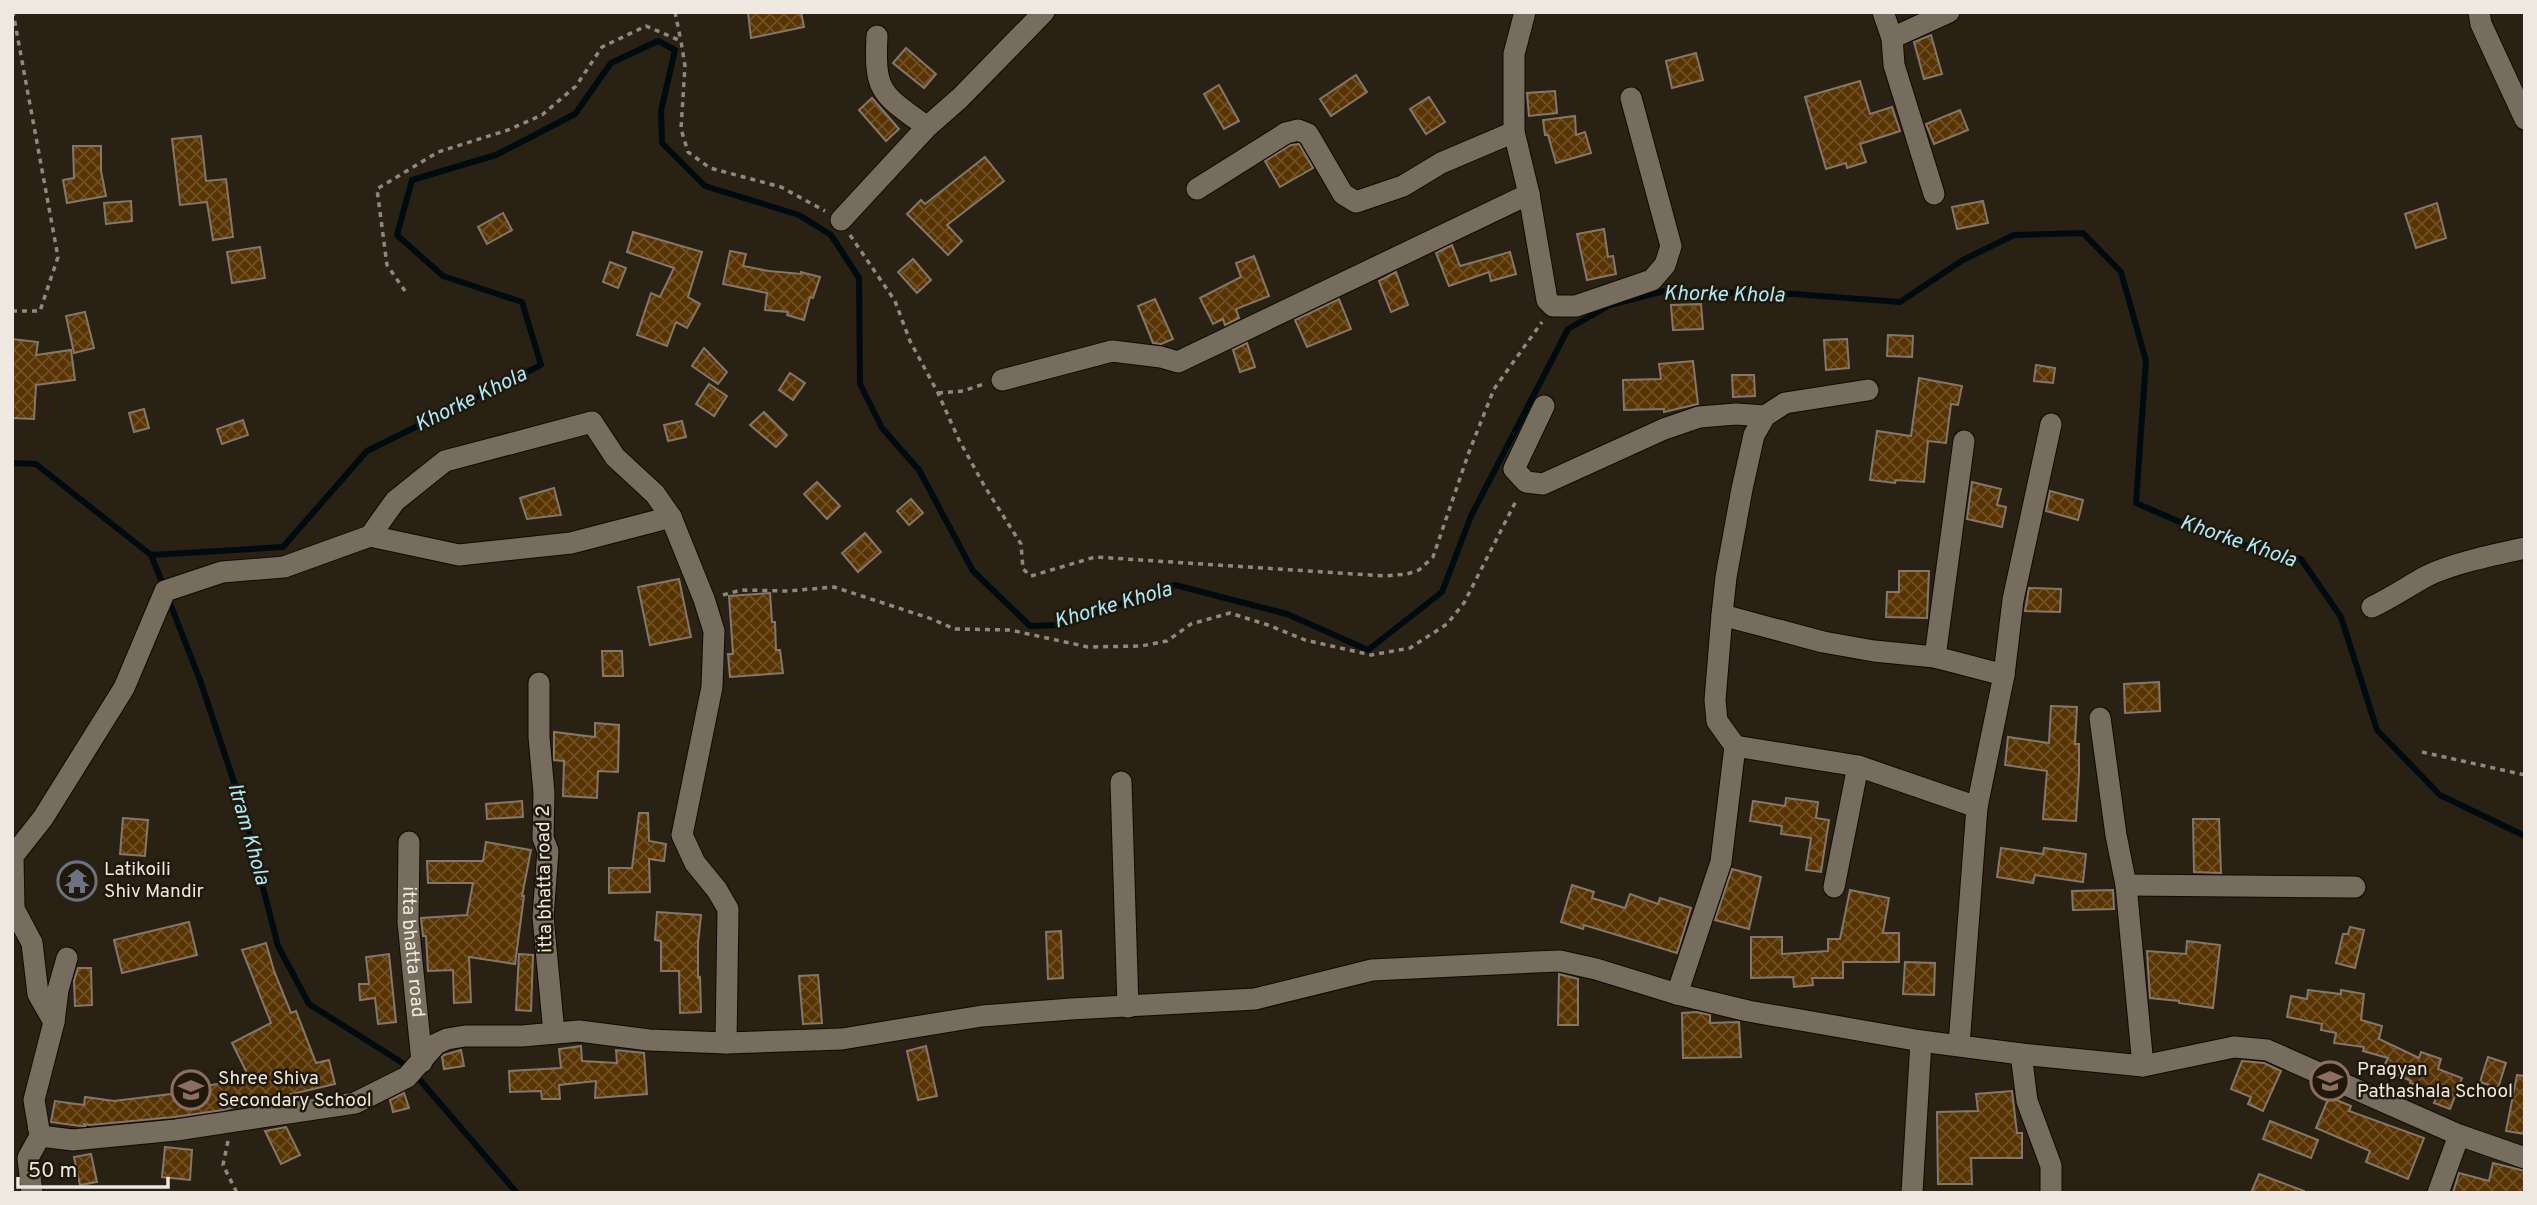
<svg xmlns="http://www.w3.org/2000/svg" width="2537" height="1205" viewBox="0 0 2537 1205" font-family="Overpass,sans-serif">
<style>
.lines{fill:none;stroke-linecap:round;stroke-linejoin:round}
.stream{stroke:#000b10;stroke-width:6}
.building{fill:url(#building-cross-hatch);stroke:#84776a;stroke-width:2}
.street-casing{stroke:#110a02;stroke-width:23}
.path{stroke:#8f887e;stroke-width:3.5;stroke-dasharray:5 5;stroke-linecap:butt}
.street{stroke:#766d5f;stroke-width:21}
.labels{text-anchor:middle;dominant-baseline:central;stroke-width:5;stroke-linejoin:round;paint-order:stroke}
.poi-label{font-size:19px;fill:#eee8e0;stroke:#1f180b;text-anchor:start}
.street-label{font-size:19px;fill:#eee8e0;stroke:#1f180b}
.water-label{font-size:21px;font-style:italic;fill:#ace9f9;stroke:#1f180b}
</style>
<defs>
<pattern id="building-cross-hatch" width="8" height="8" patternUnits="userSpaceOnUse" patternTransform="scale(1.75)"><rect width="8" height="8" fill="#583402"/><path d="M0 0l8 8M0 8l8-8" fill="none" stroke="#705127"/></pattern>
</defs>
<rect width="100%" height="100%" fill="#292114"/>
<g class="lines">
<g class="stream">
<path d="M12,463L36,464L151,555L164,587"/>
<path d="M151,555L283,547L367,451L541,365L522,302L443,276L397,235L412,180L496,155L575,114L611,63L658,41L675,50L661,111L662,143L705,186L799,215L831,235L859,278L860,384L882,428L919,470L973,571L1030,626L1061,625L1175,585L1287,614L1368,650L1442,592L1471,516L1568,329L1610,305L1664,291L1794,294L1900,302L1963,260L2014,235L2083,233L2121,272L2146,361L2136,503L2219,539L2301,559L2341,617L2377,730L2440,795L2525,836"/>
<path d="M168,598L200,680L243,809L278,946L309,1004L401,1062L413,1072L517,1193"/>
</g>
</g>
<g class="building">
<path d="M748,12H801L804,27L751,38Z"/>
<path d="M1931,35L1942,74L1924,79L1914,42Z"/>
<path d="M906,48L936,74L924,88L893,63Z"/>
<path d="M1696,53L1703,80L1672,88L1666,61Z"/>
<path d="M1356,75L1367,92L1331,116L1320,99Z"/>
<path d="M1860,81L1870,114L1892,107L1900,131L1860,144L1866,162L1847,168L1846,163L1826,169L1805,97Z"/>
<path d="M1219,85L1239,121L1224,129L1204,94Z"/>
<path d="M1555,91L1557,113L1529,116L1527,93Z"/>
<path d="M1429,97L1445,122L1426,134L1410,109Z"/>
<path d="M872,98L899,129L886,141L859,110Z"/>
<path d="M1960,110L1968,130L1934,144L1926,124Z"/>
<path d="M1575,116L1576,135L1585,132L1591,153L1556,163L1548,135H1545L1543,120Z"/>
<path d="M201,136L206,181L226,179L233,237L213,240L207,202L180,205L172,139Z"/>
<path d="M1299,144L1313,168L1280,187L1265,161L1291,145Z"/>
<path d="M73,146H101V171L106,196L67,203L63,180L74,178Z"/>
<path d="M985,157L1004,181L947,225L962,241L948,255L907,214L921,200L925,204Z"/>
<path d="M131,201L132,221L106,224L104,203Z"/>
<path d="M1983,201L1988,223L1957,229L1952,207Z"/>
<path d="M2437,203L2446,238L2416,248L2405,214Z"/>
<path d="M503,213L512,230L487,244L478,227Z"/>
<path d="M1604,229L1608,257L1613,256L1616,274L1587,280L1577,234Z"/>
<path d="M633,232L702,252L688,297L700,304L687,328L676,322L667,346L637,335L651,293L660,297L674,268L627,252Z"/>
<path d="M1452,245L1460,266L1510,252L1516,274L1491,281L1489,272L1449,286L1436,253Z"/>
<path d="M260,247L265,278L232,283L227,252Z"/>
<path d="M730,251L746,254L743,266L769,271L801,274V272L820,277L813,298L810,297L804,320L787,315L788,312L765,310L767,293L723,284Z"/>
<path d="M1254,256L1269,296L1236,309L1239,318L1225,325L1223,319L1213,324L1200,298L1241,277L1236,263Z"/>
<path d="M913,259L931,280L917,293L898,272Z"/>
<path d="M610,262L626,268L618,288L603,282Z"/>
<path d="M1396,272L1408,305L1391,312L1379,281Z"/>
<path d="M1155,299L1173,339L1161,344L1153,343L1138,306Z"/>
<path d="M1339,299L1351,329L1307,347L1295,320Z"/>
<path d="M1701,304L1703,329L1673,330L1671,305Z"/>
<path d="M85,312L94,348L74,353L66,316Z"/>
<path d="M1888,335L1913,336L1912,357L1887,356Z"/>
<path d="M12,339L38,342L36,355L71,350L75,380L36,385L34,419L12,418Z"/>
<path d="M1847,339L1849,368L1826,370L1824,340Z"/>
<path d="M1247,343L1255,367L1240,372L1233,350Z"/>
<path d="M704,348L727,372L718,384L692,366Z"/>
<path d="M1693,361L1698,404L1664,412V409L1624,410L1623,380L1661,379L1659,364Z"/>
<path d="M2036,365L2055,368L2053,383L2034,381Z"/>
<path d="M790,373L805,383L793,400L779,390Z"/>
<path d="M1732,375H1754L1755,396L1733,397Z"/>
<path d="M1919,378L1962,386L1958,405L1951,404L1946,443L1928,441L1924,482L1896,480L1895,483L1870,480L1877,431L1911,436Z"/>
<path d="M709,384L727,396L714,416L696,404Z"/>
<path d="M144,409L149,428L134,432L129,413Z"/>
<path d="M764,412L787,435L776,447L750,425Z"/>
<path d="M243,420L248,435L222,444L217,429Z"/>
<path d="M682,421L686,437L668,441L664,425Z"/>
<path d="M817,482L840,506L827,519L804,494Z"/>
<path d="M1972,482L2001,489L1997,505L2006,507L2002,527L1967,519Z"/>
<path d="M554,488L561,515L527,519L520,498Z"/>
<path d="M2050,491L2083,500L2078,520L2046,511Z"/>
<path d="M911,499L923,513L909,525L897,511Z"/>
<path d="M865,533L881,552L858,572L842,553Z"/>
<path d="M1899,571H1929L1927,618L1886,617L1887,592H1899Z"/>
<path d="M679,579L691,637L650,645L638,587Z"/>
<path d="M2029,588L2061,589L2060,612L2025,611Z"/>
<path d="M770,593L772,622H775L776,650H780L783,673L730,677L728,654H733L729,596Z"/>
<path d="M602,651H622L623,676H603Z"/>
<path d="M2159,682L2160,711L2125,713L2124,684Z"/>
<path d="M2051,706L2077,707L2075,744H2079V773L2076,821L2043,819L2047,771L2005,765L2008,737L2049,743Z"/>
<path d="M595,723L619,725L618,772L598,771L597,798L563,796L564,761L554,760V732L595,737Z"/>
<path d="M1786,798L1818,802L1816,818L1829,820L1821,872L1806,870L1811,838L1781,834L1782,826L1750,821L1753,801L1785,806Z"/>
<path d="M522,801L523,817L487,819L486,804Z"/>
<path d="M639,813H648L649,841L666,844L664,861L649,859L650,892L609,893V868H632Z"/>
<path d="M123,818L148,820L145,856L120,854Z"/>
<path d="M2193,819H2219L2221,873L2194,872Z"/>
<path d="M486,842L531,850L522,896H524L515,964L469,957L471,1002L454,1003L453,970L428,971L426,936H423L421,918L467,915L473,883H428L427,861H483Z"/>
<path d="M2001,848L2043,854L2044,848L2086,854L2083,882L2035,875L2033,883L1997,877Z"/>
<path d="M1732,869L1761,877L1749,929L1715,920Z"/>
<path d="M1572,885L1594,892L1592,898L1625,908L1630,894L1658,904L1660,898L1691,908L1677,953L1584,925L1583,929L1561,922Z"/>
<path d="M1850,890L1889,898L1883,933H1899V962H1843V978H1812L1813,985L1794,987L1793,977L1751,978V937H1782V954L1828,951V939H1840Z"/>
<path d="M2113,890L2114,909L2073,910L2072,891Z"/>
<path d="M657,912L701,915L698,943V978L700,977L701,1012L680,1013L679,971H661V941L655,940Z"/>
<path d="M189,922L197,955L122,973L114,940Z"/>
<path d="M2350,927L2364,930L2355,968L2336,963L2343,934H2348Z"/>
<path d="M1061,931L1063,978L1048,979L1046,932Z"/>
<path d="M2187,941L2220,945L2213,1008L2179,1003V1001L2150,998L2147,951L2186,954Z"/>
<path d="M266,943L274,971L291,1013L296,1011L316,1063L329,1060L335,1084L223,1110L174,1117L90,1125L84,1124L85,1126H80L51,1122L55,1101L84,1105L85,1097L114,1101L171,1094L249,1077L232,1043L271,1023L242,950Z"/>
<path d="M389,954L396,1022L378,1024L375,998L360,1000L359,984H369L366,957Z"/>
<path d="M519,954L533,955L531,1011L516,1010Z"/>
<path d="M1905,962L1935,963L1934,995L1903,994Z"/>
<path d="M78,968H91L92,1005L75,1006L74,981Z"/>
<path d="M1559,974L1578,979V1025H1558Z"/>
<path d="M818,975L822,1023L803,1024L799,976Z"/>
<path d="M2308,990L2341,994V990L2364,994L2361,1020L2382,1026L2379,1039L2419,1058L2421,1052L2441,1059L2438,1069L2462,1078L2450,1109L2434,1103L2438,1093L2410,1083L2411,1081L2383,1068L2388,1058L2363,1051L2364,1047L2334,1043L2336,1033L2321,1030L2322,1024L2287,1017L2291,996L2307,999Z"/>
<path d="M1697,1012L1710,1015V1023L1739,1022L1741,1057L1683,1058L1682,1013Z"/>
<path d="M581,1046L582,1061L617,1063L616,1050L644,1053L647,1094L595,1098L596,1081L559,1085L560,1099H542L541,1091L510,1092L509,1071L561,1068L559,1049Z"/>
<path d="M926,1046L937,1096L918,1100L907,1051Z"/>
<path d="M461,1050L464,1066L444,1069L442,1057L444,1055Z"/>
<path d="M2488,1057L2506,1063L2498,1088L2480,1082Z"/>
<path d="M2242,1061L2264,1063L2281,1071L2263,1111L2248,1104L2251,1097L2231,1089Z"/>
<path d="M2517,1075L2525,1076V1134L2506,1131Z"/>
<path d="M2012,1091L2017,1133H2022V1158H1971L1972,1184H1938L1937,1112L1978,1111L1976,1094Z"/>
<path d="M404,1093L409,1108L393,1112L390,1100Z"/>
<path d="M2329,1097L2351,1106L2349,1111L2424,1138L2408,1179L2366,1162L2370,1151L2316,1128Z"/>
<path d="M2270,1121L2318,1140L2311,1158L2263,1139Z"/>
<path d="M286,1127L300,1155L281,1164L265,1131Z"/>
<path d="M165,1147L192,1150L190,1180L162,1177Z"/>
<path d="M91,1154L97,1182L80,1185L74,1157Z"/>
<path d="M2493,1163L2525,1171V1193H2453L2459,1173L2489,1181Z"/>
<path d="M2259,1174L2304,1191V1193H2251Z"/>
</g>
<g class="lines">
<g class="street-casing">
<g id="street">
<path d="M1525,12L1514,54V132L1529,194L1547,300L1553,306H1576L1652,280L1665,265L1671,246L1631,98"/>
<path d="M1883,12L1892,38L1949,12"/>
<path d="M2479,12L2481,24L2525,119"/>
<path d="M877,36C874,93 882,94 927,127"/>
<path d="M1892,38L1894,65L1934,194"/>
<path d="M1197,189L1286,133L1298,130L1308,134L1343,194L1356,202L1403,186L1441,163L1514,132"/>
<path d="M841,220L927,127L960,98L1044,12"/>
<path d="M1002,380L1112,351L1161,357L1178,362L1529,194"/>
<path d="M1868,390L1785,403L1765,416L1754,435L1742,489L1726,577L1722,615L1823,642L1874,651L1935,657L2004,675"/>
<path d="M1544,406L1514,469L1526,482L1543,484L1664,429L1699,417L1736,414L1765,416"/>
<path d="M370,536L459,555L571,543L671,517"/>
<path d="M2372,607C2391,598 2407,587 2425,577C2449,564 2497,554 2525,548"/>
<path d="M1722,615L1715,700L1717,721L1735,746"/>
<path d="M1935,657L1964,441"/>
<path d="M539,683V737L544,793L543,838L548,851L543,917L554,1033"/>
<path d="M2100,718L2116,835L2126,885L2143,1066"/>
<path d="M1121,782L1128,1007"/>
<path id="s1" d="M409,842L408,922L422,1062"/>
<path d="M2126,885L2355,887"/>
<path d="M1834,887L1858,766"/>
<path d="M1677,994L1721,862L1735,746L1858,766L1977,807"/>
<path d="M54,1022L38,994L32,943L14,909L13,856L43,818L124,688L165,591L222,572L284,567L370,536L395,501L445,461L592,422L615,457L655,494L671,517L704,599L714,631L712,687L682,835L695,863L717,890L728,909L726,1043"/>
<path d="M1959,1045L1977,807L2004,675L2013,600L2051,424"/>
<path d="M2021,1054L2027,1101L2051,1166V1193"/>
<path d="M40,1136L73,1140L176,1130L355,1103L407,1077L436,1044L447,1039L465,1036H522L579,1031L649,1040L726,1043L842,1039L982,1016L1071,1009L1255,999L1372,970L1534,962L1560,961L1596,969L1677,994L1748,1011L1921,1041L2021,1054L2143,1066L2234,1047L2267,1050L2459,1135L2525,1158"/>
<path d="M32,1193L28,1158L40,1136L34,1100L54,1022L58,990L67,958"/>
<path d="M1912,1193L1921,1041"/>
<path d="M2438,1193L2459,1135"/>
</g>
</g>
<g class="path">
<path d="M675,12L681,41"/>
<path d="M850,235L895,301L910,341L938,393L959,440L985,487L1021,544L1023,569L1031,576L1095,557L1385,576L1407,574L1419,570L1433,557L1469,452L1494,389L1542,322"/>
<path d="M405,291L387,265L377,189L438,152L508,130L542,115L576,86L602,47L646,26L681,41L685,66L681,129L688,152L710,168L781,187L825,211"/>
<path d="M12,311H40L58,257L13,12"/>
<path d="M938,393L963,391L984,384"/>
<path d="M723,595L741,590L788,591L834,587L929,618L955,629L1010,630L1088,647L1141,646L1167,641L1191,624L1230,613L1268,625L1305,640L1371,655L1410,648L1447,624L1464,603L1517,499"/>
<path d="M2422,752L2525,775"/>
<path d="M228,1141L223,1165L237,1193"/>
</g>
<use href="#street" class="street"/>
</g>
<defs>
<g id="temple-ring" transform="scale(2.0125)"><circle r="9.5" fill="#1f180b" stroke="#6b7280" stroke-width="1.5"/><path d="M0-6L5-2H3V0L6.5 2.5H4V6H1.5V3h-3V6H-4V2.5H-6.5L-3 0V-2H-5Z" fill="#6b7280"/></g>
<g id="school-ring" transform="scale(2.0125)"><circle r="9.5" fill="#1f180b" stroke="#8d6e63" stroke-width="1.5"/><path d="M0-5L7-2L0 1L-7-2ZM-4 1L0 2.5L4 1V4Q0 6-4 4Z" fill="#8d6e63"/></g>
</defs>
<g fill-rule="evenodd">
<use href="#temple-ring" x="77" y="881"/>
<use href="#school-ring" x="2330" y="1081"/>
<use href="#school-ring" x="191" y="1090"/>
</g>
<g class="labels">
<g class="poi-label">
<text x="104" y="870">Latikoili<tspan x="104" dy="22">Shiv Mandir</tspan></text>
<text x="2357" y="1070">Pragyan<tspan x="2357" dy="22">Pathashala School</tspan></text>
<text x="218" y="1079">Shree Shiva<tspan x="218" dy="22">Secondary School</tspan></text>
</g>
<g class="street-label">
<text transform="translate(545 879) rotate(-91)">itta bhatta road 2</text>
<text stroke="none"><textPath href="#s1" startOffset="110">itta bhatta road</textPath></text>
</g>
<g class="water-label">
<text transform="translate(1724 295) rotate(1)">Khorke Khola</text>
<text transform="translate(471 400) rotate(-26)">Khorke Khola</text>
<text transform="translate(2238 542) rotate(19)">Khorke Khola</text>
<text transform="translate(1113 606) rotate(-16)">Khorke Khola</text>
<text transform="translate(248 834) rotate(74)">Itram Khola</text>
</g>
</g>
<rect width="2537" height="1205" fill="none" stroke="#eee8e0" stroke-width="28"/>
<path d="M18 1177v10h150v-10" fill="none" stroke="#eee8e0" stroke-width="3.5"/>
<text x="28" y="1177" font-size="21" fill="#eee8e0" stroke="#1f180b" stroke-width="5" paint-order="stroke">50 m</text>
</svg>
